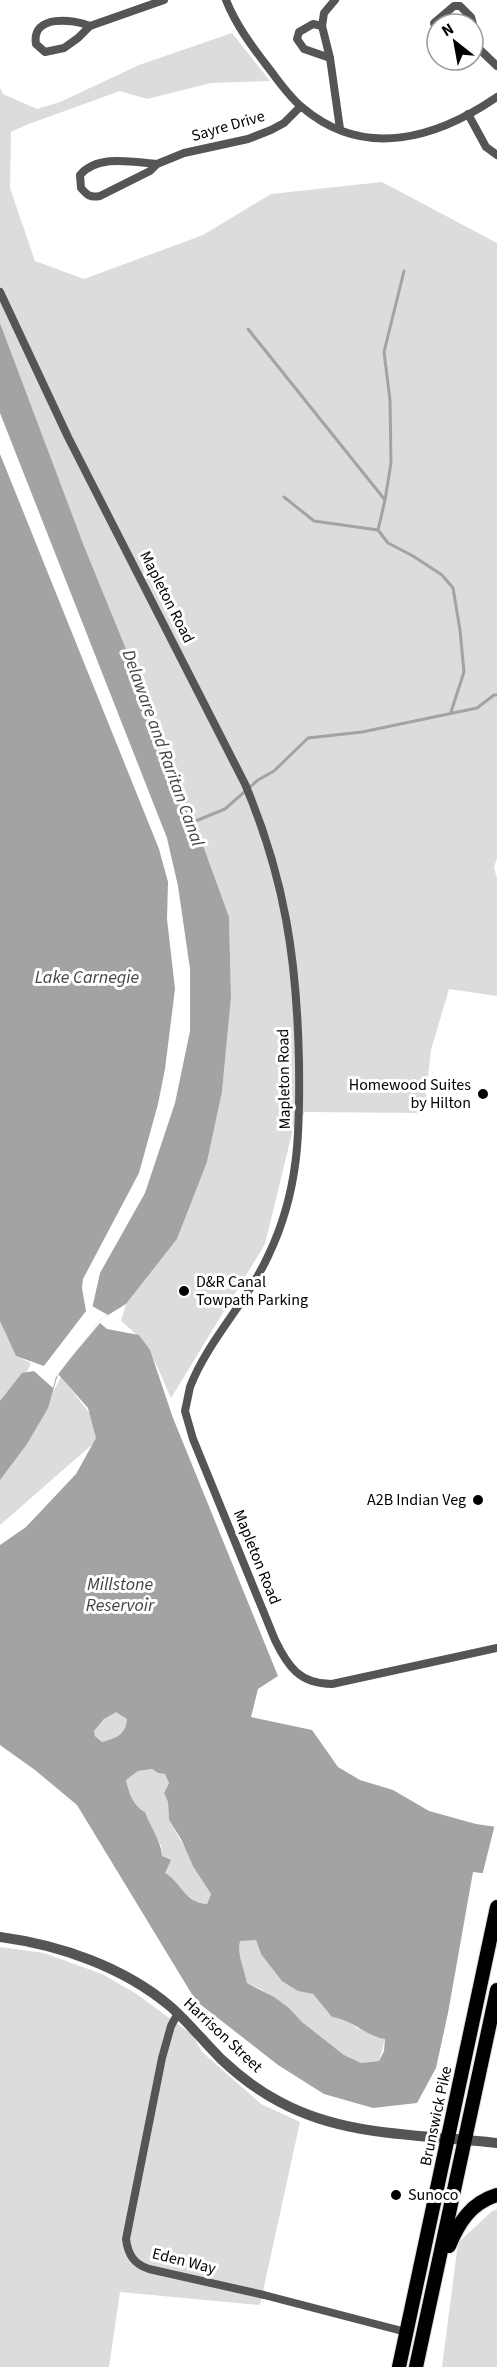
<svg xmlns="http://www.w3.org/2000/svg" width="497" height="2367" viewBox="0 0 497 2367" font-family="'Source Sans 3',sans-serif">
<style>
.green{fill:#dcdcdc}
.water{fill:#a3a3a3;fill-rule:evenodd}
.pier{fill:#fff}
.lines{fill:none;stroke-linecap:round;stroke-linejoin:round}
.stream{stroke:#a3a3a3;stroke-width:3}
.trunk-casing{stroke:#dbdbdb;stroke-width:16}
.minor{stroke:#555;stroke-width:8}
.tertiary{stroke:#555;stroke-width:10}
.trunk{stroke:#000;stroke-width:14}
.poi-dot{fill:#000;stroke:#fff;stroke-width:2}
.labels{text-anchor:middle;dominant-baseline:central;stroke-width:6;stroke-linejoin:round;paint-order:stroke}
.street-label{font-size:16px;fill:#000;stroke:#fff}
.poi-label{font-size:16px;fill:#000;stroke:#fff;text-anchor:end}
.water-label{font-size:18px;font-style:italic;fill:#444;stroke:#fff}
</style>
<rect width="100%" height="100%" fill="#fff"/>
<g class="green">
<path d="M232,33L270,81L211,83L147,99L120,91L26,125L11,132L10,188L35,261L84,279L203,235L271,194L382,182L497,243V858L494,867L497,879V996L449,989L431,1050L424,1113L305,1112L293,1129L265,1244L171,1398C156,1364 151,1345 121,1321L126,1304L177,1239L207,1162L222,1092L231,997L229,917L179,779L84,546L0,323V88L3,94L37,109L60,102L139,65Z"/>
<path d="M0,1321L16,1356L31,1363L24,1378L50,1398L61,1377L99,1425L95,1442L0,1525Z"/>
<path d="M116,1711L128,1719C126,1735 116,1738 102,1742L95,1736L94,1731L104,1719Z"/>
<path d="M152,1769L158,1773H165L169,1783L164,1793L168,1802L169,1820L211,1894L207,1904C186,1903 182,1883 164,1873L161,1845L150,1827L145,1812C134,1807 127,1792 126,1780L138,1771Z"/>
<path d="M240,1940H256L261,1954L298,1991L313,1994L332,2017L344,2018L357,2028L385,2039L379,2061L361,2063L344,2055L302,2022L289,2008L261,1989L247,1983C244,1968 237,1956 240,1940Z"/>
<path d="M0,1947L44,1953L102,1974L135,1993L193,2035L202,2052L261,2104L300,2122L260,2305L120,2292L109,2367H0Z"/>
<path d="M497,2209V2367H442L458,2243L491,2212Z"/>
</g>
<g class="water">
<path d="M0,323L84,546L179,779L229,917L231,997L222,1092L207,1162L177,1239L126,1304L100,1320L68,1361L100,1323L107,1329L139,1335L150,1350L173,1418L278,1676L258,1689L251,1717L312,1730L338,1767L360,1780L393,1790L429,1811L476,1824L497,1827V1875L473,1872L448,2013L436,2068L417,2103L373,2108L324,2094L278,2065L196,2001L77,1805L35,1770L0,1745V1545L26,1527L76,1474L96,1438L88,1408L58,1374L48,1408L27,1444L0,1480V1401L22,1373L47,1369L91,1313L100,1273L145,1193L175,1103L190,1031V969L178,886L167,838L0,413ZM116,1712L127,1719C126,1735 116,1738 102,1742L95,1736L94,1731L104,1719ZM152,1769L158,1773L165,1774L169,1783L164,1793L168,1802L169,1820L181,1839L193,1866L211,1894L207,1904C185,1903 182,1883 165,1873L171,1860L162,1856C161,1840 150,1827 145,1812C134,1807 128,1792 126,1780L138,1771ZM256,1940L261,1954L282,1981L298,1991L313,1994L332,2017C352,2019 365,2036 385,2039L384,2051L379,2061L361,2063L344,2055L302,2022L289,2008L274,1997L247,1983C244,1967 237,1956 240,1941Z"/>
<path d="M0,454L159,849L168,882L167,919L175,989L165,1069L158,1104L139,1173L83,1279L82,1288L86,1311L44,1366L16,1356L0,1321Z"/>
</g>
<g class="pier">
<path d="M88,1306L89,1309V1306H92L108,1315L100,1320L56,1377L53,1388L34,1371V1368L44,1366L87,1312Z"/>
<path d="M495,1824H497V1878L482,1876Z"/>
</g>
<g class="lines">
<g class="stream">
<path d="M248,329L385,500L378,530L388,543L413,556L442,575L453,588L460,630L464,672L451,712"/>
<path d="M284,497L314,521L378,530"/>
<path d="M385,500L391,463L390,400L384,352L404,271"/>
<path d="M193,822L225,809L258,780L274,771L308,738L362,732L477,708L494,695H497"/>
</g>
<g class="trunk-casing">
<g id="trunk">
<path d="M449,2246C459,2222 471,2203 497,2195"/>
<path d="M399,2367L497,1907"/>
<path d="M416,2367L497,1990"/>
</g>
</g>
<g class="minor">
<path d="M226,0C236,25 251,45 267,66C278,80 289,97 303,108C365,160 437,138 497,97"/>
<path d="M90,26C74,19 31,14 36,44L45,52L64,48L78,38L90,26L164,0"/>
<path d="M322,26L324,13L335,0"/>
<path d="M437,32L434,23L454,6H460L471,17L473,24"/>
<path d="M473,43L497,66"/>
<path d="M330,58L304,49L297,39L299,32L313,24L322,26L330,58L340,129"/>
<path d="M468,114L486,147L497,155"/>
<path d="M157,164C132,162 98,154 80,175L81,188C87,195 90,198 100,196L150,171L157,164L184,153L248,139L271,130L284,123L300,107"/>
<path d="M0,292L68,437L245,784C285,879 297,960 299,1063C300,1132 299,1191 269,1254C248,1301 208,1340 190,1387L185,1411L193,1439L275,1640C288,1667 300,1684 332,1684L497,1648"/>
<path d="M178,2013L171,2026L162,2058L126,2239C128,2255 134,2264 149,2269L264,2295L406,2332"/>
</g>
<path class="tertiary" d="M0,1937C60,1945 124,1967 171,2007C189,2023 204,2042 221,2059C239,2076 259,2091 280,2102C347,2138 423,2134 497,2143"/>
<use href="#trunk" class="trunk"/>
</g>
<g class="poi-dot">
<circle cx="483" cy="1094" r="6"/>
<circle cx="184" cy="1291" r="6"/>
<circle cx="478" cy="1500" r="6"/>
<circle cx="396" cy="2195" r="6"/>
</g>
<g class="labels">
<g class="street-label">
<text transform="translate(228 126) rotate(-16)">Sayre Drive</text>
<text transform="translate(167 597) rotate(63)">Mapleton Road</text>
<text transform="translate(284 1079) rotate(-91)">Mapleton Road</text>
<text transform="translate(257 1557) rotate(68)">Mapleton Road</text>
<text transform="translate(223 2035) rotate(43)">Harrison Street</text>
<text transform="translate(436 2116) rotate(-78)">Brunswick Pike</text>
<text transform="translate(184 2261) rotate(14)">Eden Way</text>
</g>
<g class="poi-label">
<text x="471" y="1085">Homewood Suites<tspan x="471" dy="18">by Hilton</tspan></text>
<text x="196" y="1282" text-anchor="start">D&amp;R Canal<tspan x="196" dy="18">Towpath Parking</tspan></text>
<text x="466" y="1500">A2B Indian Veg</text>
<text x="408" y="2195" text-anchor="start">Sunoco</text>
</g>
<g class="water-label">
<text transform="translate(163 748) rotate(70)">Delaware and Raritan Canal</text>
<text x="87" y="977">Lake Carnegie</text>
<text x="120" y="1584">Millstone<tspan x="120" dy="21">Reservoir</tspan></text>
</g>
</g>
<g transform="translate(455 42) rotate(329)"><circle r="28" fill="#ffffff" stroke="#999999" stroke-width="1.5"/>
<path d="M0-4.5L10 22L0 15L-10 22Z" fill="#000000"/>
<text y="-9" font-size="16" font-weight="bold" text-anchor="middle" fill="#000000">N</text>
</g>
</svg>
